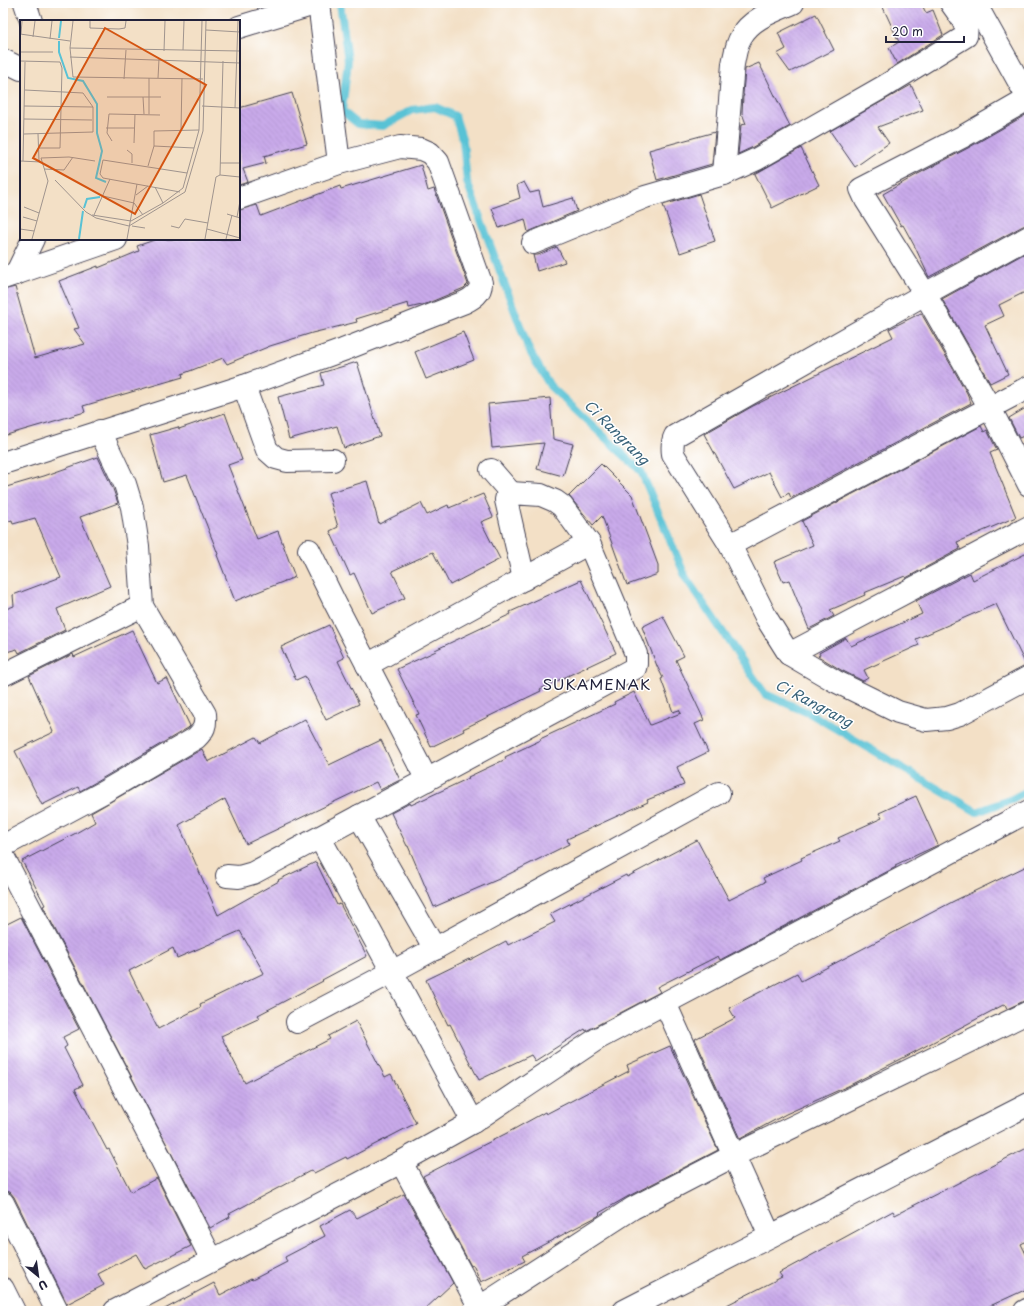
<svg xmlns="http://www.w3.org/2000/svg" width="1032" height="1314" viewBox="0 0 1032 1314" font-family="'Playpen Sans',sans-serif">
<style>
.lines{fill:none;stroke-linecap:round;stroke-linejoin:round}
.stream{stroke:#59c2d5;stroke-width:8}
.building{fill:url(#building-back-hatch);fill-rule:evenodd}
.minor-casing{stroke:#413e50;stroke-width:24}
.minor{stroke:#fff;stroke-width:22}
.labels{text-anchor:middle;dominant-baseline:central;stroke-width:3;stroke-linejoin:round;paint-order:stroke}
.water-label{font-size:14px;font-style:italic;fill:#386279;stroke:#fff}
.quarter-label{font-size:15px;letter-spacing:1px;fill:#22223b;stroke:#fff}
.inset-river{fill:none;stroke:#59c2d5;stroke-width:2}
.inset-road{fill:none;stroke:#9f948e;stroke-width:1}
.view{fill:#d45411;fill-opacity:0.15;stroke:#d45411;stroke-width:2}
.inset-edge{fill:none;stroke:#22223b;stroke-width:2}
</style>
<defs>
<pattern id="building-back-hatch" width="6" height="6" patternUnits="userSpaceOnUse"><rect width="6" height="6" fill="#c9aaea"/><path d="M-1 5l2 2M0 0l6 6M5-1l2 2" fill="none" stroke="#ac92ca"/></pattern>
</defs>
<rect width="100%" height="100%" fill="#fff"/>
<filter id="ink" filterUnits="userSpaceOnUse"><feTurbulence type="fractalNoise" baseFrequency=".025" numOctaves="2"/><feDisplacementMap in="SourceGraphic" scale="8" xChannelSelector="R" yChannelSelector="G"/><feConvolveMatrix kernelMatrix="1 2 1 2 8 2 1 2 1" color-interpolation-filters="sRGB"/></filter>
<filter id="wash" filterUnits="userSpaceOnUse"><feTurbulence type="fractalNoise" baseFrequency=".012" numOctaves="4" result="noise"/><feDisplacementMap in="SourceGraphic" scale="16" xChannelSelector="R" yChannelSelector="G"/><feGaussianBlur stdDeviation="0.9" result="paint"/><feColorMatrix in="noise" values="0 0 0 0 0 0 0 0 0 0 0 0 0 0 0 0 0 1.4 0 .05"/><feComposite in="paint" operator="in"/></filter>
<g filter="url(#wash)">
<rect width="100%" height="100%" fill="#f3e0c6"/>
<g class="lines">
<path class="stream" d="M340,3L348,61L342,111L358,124L383,126L412,110L435,107L455,116L463,141L467,182L529,350L550,386L641,471L686,578L765,694L811,714L977,812L1010,800L1029,790"/>
</g>
<g id="blocks">
<g class="building">
<path d="M881,3H921L926,13L933,10L943,35L897,64L889,48L899,42Z"/>
<path d="M816,14L834,50L790,72L777,54L786,49L778,33Z"/>
<path d="M759,63L790,126L751,148L738,154L741,125L746,124L742,113L743,96H744L743,94L745,69Z"/>
<path d="M911,85L923,110L878,127L889,143L855,167L830,131Z"/>
<path d="M292,93L307,144L264,156L266,163L243,169L248,182L239,185V108Z"/>
<path d="M1029,113V225L1023,226L929,277L915,247L903,225L901,226L883,194L918,174L968,148Z"/>
<path d="M715,132L712,164L657,180L649,150Z"/>
<path d="M801,148L819,185L772,208L755,174Z"/>
<path d="M421,165L428,191L434,189L468,284L464,288L426,304L409,308L408,303L356,319L357,322L312,333L270,346L227,364L223,358L182,374L183,377L83,406L85,412L3,436V290L15,287L35,358L85,344L74,329L79,328L59,281L98,266V268L139,251L137,246L157,239H239V210L257,205L261,216L340,186L341,189Z"/>
<path d="M524,182L530,193L539,191L543,207L573,198L577,211L528,232L525,219L499,228L492,208L520,198L517,185Z"/>
<path d="M699,194L715,241L680,253L663,205Z"/>
<path d="M557,247L565,262L537,271L533,255H538Z"/>
<path d="M1029,251V290L999,305L1004,316L985,325L1008,374L990,383L942,299Z"/>
<path d="M921,313L967,393L971,403L791,498L789,493L782,497L769,472L734,489L704,434L753,406L893,337L889,329Z"/>
<path d="M463,332L474,360L426,379L415,352Z"/>
<path d="M357,362L380,436L344,448L337,426L289,439L278,397L324,385L321,373Z"/>
<path d="M550,398L553,439L573,444L563,476L537,469L544,443L492,448L488,404Z"/>
<path d="M1029,406V434L1019,438L1009,418Z"/>
<path d="M225,413L242,460L228,465L257,539L278,531L295,577L235,601L217,555L218,554L187,475L163,482L150,435L178,427L179,429Z"/>
<path d="M981,426L984,432L987,430L997,450L990,453L1016,517L957,542L960,549L906,578L905,576L864,593L865,595L830,610L834,616L809,629L789,580L783,582L774,562L813,545L802,521Z"/>
<path d="M98,457L113,489L118,503L80,517L110,586L57,609L65,630L19,653L17,649L3,653V610L14,606L13,595L61,577L35,518L13,524L12,520L3,523V488L44,476Z"/>
<path d="M601,464L632,495L658,565V574L627,585L602,516L593,525L569,496Z"/>
<path d="M367,481L379,524L421,503L427,515L448,505L449,508L483,494L493,517L481,522L500,559L450,585L433,552L392,571L405,598L372,613L354,573L350,575L330,531L338,527L328,493Z"/>
<path d="M1029,552V665H1026L996,604L916,639L919,645L864,670L868,678L863,681L841,670L818,656L820,655L819,653L846,638L851,646L922,614L916,601L970,573L973,580Z"/>
<path d="M581,580L616,653L540,689L541,691L463,729L464,731L431,747L416,715L419,714L397,669L436,651L435,650L511,614L510,612Z"/>
<path d="M663,616L684,656L676,660L704,720L695,724L708,752L677,767L684,785L647,800L648,802L567,839L569,844L499,879L434,907L408,846H407L391,813L410,803L411,805L469,778L468,777L506,759L505,757L541,740L540,739L615,704L614,702L634,692L650,725L681,713L679,710L673,712L661,679L663,678L657,666L642,627Z"/>
<path d="M329,625L344,658L338,661L359,704L326,720L305,676L296,680L281,647Z"/>
<path d="M132,630L157,683L167,678L190,726L188,728L96,782L80,791L78,787L42,805L15,751L54,732L29,676L73,654L74,657Z"/>
<path d="M305,719L329,765L381,740L400,780L380,790L376,782L246,844L225,799L179,825L218,915L279,881L278,880L316,862L337,905L340,904L367,956L322,980L323,981L258,1015L260,1018L221,1036L245,1083L330,1039L328,1036L356,1021L385,1077L391,1074L416,1123L347,1159L346,1157L314,1173L312,1170L229,1214L230,1217L210,1228L43,906L45,905L22,861L76,833L95,822L91,813L202,749L208,762L256,737L260,743ZM240,931L264,973L200,1004L201,1007L158,1029L129,971L173,948L177,958Z"/>
<path d="M916,796L938,845L895,865L896,867L720,960L718,956L657,987L660,992L586,1031L585,1029L535,1061L531,1055L479,1080L450,1024L448,1025L426,980L469,959L470,960L506,941L508,945L555,922L550,914L626,875L627,877L697,840L729,900L765,882L763,878L802,860L801,858L840,841L838,838L882,818L879,813Z"/>
<path d="M1029,865V1000L1024,1001L1007,1009L1005,1004L903,1058L848,1086L786,1114L740,1139L695,1039L735,1018L729,1008L797,973L801,981L954,901Z"/>
<path d="M21,917L79,1029L63,1037L67,1046L64,1048L83,1085L75,1089L107,1150L109,1149L131,1192L157,1178L191,1246L145,1269L136,1254L98,1274L104,1285L67,1304L14,1197L10,1192L3,1191V926Z"/>
<path d="M670,1046L718,1150L627,1197L599,1213L600,1214L598,1216L522,1256L525,1261L481,1282L473,1265L471,1266L423,1176L507,1133L545,1112L546,1114L629,1071L627,1065Z"/>
<path d="M1029,1147V1240L1021,1244L1029,1260V1288L979,1311H715L782,1277L779,1273L893,1211L895,1215Z"/>
<path d="M404,1194L453,1283L423,1311H161L214,1283L220,1295L251,1279L252,1280L287,1262L285,1257L325,1236L320,1226L350,1210L357,1218Z"/>
</g>
</g>
</g>
<g filter="url(#ink)">
<use href="#blocks" fill-opacity="0" stroke="#413e50" stroke-width="1"/>
<g class="lines">
<g class="minor-casing">
<g id="minor">
<path d="M25,3L31,21"/>
<path d="M319,3L339,163"/>
<path d="M975,3L1029,100"/>
<path d="M239,27L318,3"/>
<path d="M3,60L21,69"/>
<path d="M1028,99L962,137L861,189L866,200L925,294L990,408L1029,485"/>
<path d="M724,174L733,64C735,55 736,45 741,37C751,18 775,11 793,3"/>
<path d="M1029,237L925,294L675,436C672,442 672,447 673,454L730,545L767,619L789,654L835,681L898,712L926,720L947,718L960,714L1029,677"/>
<path d="M533,243L645,197L724,174L757,159L883,87L966,36C969,25 957,12 951,3"/>
<path d="M16,274L33,239"/>
<path d="M3,278L116,239"/>
<path d="M244,386L267,450L276,458L287,461L333,460"/>
<path d="M3,463L244,386L343,350L465,302C473,298 481,293 481,283L438,162L430,153L421,149L400,147L339,163L239,198"/>
<path d="M491,470L511,493"/>
<path d="M730,545L1029,387"/>
<path d="M309,550L335,603L427,780"/>
<path d="M789,654L1029,527"/>
<path d="M367,665L589,543"/>
<path d="M3,675L142,606"/>
<path d="M359,816L435,949"/>
<path d="M320,838L473,1122"/>
<path d="M3,846L102,793L196,738C204,730 206,726 205,714L142,606L138,546L132,507L125,484L100,431"/>
<path d="M3,856L159,1155L212,1260"/>
<path d="M227,876L239,877L253,873L635,668L636,664V654L589,543L562,506L555,501L541,495L511,493L507,496L506,500L524,579"/>
<path d="M665,1003L770,1236"/>
<path d="M297,1022L392,972L719,793"/>
<path d="M401,1162L480,1308"/>
<path d="M3,1203L57,1311"/>
<path d="M3,1289L14,1311"/>
<path d="M115,1311L401,1162L473,1122L597,1039L665,1003L1029,811"/>
<path d="M474,1311L633,1208L735,1155L1029,1012"/>
<path d="M624,1311L1029,1104"/>
<path d="M1025,1311L1029,1309"/>
</g>
</g>
<use href="#minor" class="minor"/>
</g>
</g>
<g class="labels">
<g class="water-label">
<text transform="translate(617 432) rotate(45)">Ci Rangrang</text>
<text transform="translate(814 703) rotate(28)">Ci Rangrang</text>
</g>
<g class="quarter-label">
<text x="597" y="683">SUKAMENAK</text>
</g>
</g>
<g transform="translate(20 20)">
<rect width="220" height="220" fill="#f3e0c6"/>
<path class="inset-river" d="M39,18L41,1M39,21V32L48,58L63,61L77,84V113L82,131L76,158L86,162M64,188L67,179L80,177M59,219L63,191"/>
<path class="inset-road" d="M53,1L50,28L53,57L183,59M70,1V8L99,9L105,8L106,1M186,10L220,12M0,14L50,21M1,14L2,1M13,17L15,1M30,19L32,1M50,28L220,31M163,30L164,1M144,31L145,1M0,32H33M50,37L220,43M0,41L40,42L42,48L40,128H19M138,58L139,39M104,59L106,30M87,77H141M123,77L124,94M4,86L73,87M182,86L220,88M215,88L218,1M129,94V58M4,99L72,100M86,108H115M161,110L162,58M4,114L73,112V87L63,73L5,70M18,114L19,141M92,121L87,113L89,94L140,95M114,123L115,94M134,126L174,128M107,130L112,134V143M0,141L21,142M3,141L5,42M200,143H220M128,146L134,126V111L179,110M24,149L44,150L53,137M200,155L220,157M35,160L66,192L76,198L109,206L165,172L183,111L186,1M135,167L143,183M160,172L83,158L80,154L83,140L167,153M116,175L128,166M83,176L114,183L123,195M4,187L19,193M207,194L220,198M72,195L111,201L143,183L163,168L179,110L182,1M74,195L90,159M3,197L17,201M217,197L220,181M112,206L125,208M151,206L159,208L165,199L188,203M0,209L14,211M187,209L220,218M12,219L28,161L21,138L49,137L75,141M107,219L117,164M185,219L196,157L200,155L203,41M206,219L212,195"/>
<path class="view" d="M85,8L186,65L115,194L13,138Z"/>
<rect width="220" height="220" class="inset-edge"/>
</g>
<rect width="1032" height="1314" fill="none" stroke="#fff" stroke-width="16"/>
<g transform="translate(38 1276) rotate(151)" stroke="#ffffff" stroke-width="3" paint-order="stroke">
<path d="M0-3L7 15L0 10L-7 15Z" fill="#22223b"/>
<text y="-6" font-size="11" font-weight="bold" text-anchor="middle" fill="#22223b">U</text>
</g>
<path d="M886 36v6h78v-6" fill="none" stroke="#22223b" stroke-width="2"/>
<text x="892" y="36" font-size="12" fill="#22223b" stroke="#ffffff" stroke-width="3" paint-order="stroke">20 m</text>
</svg>
